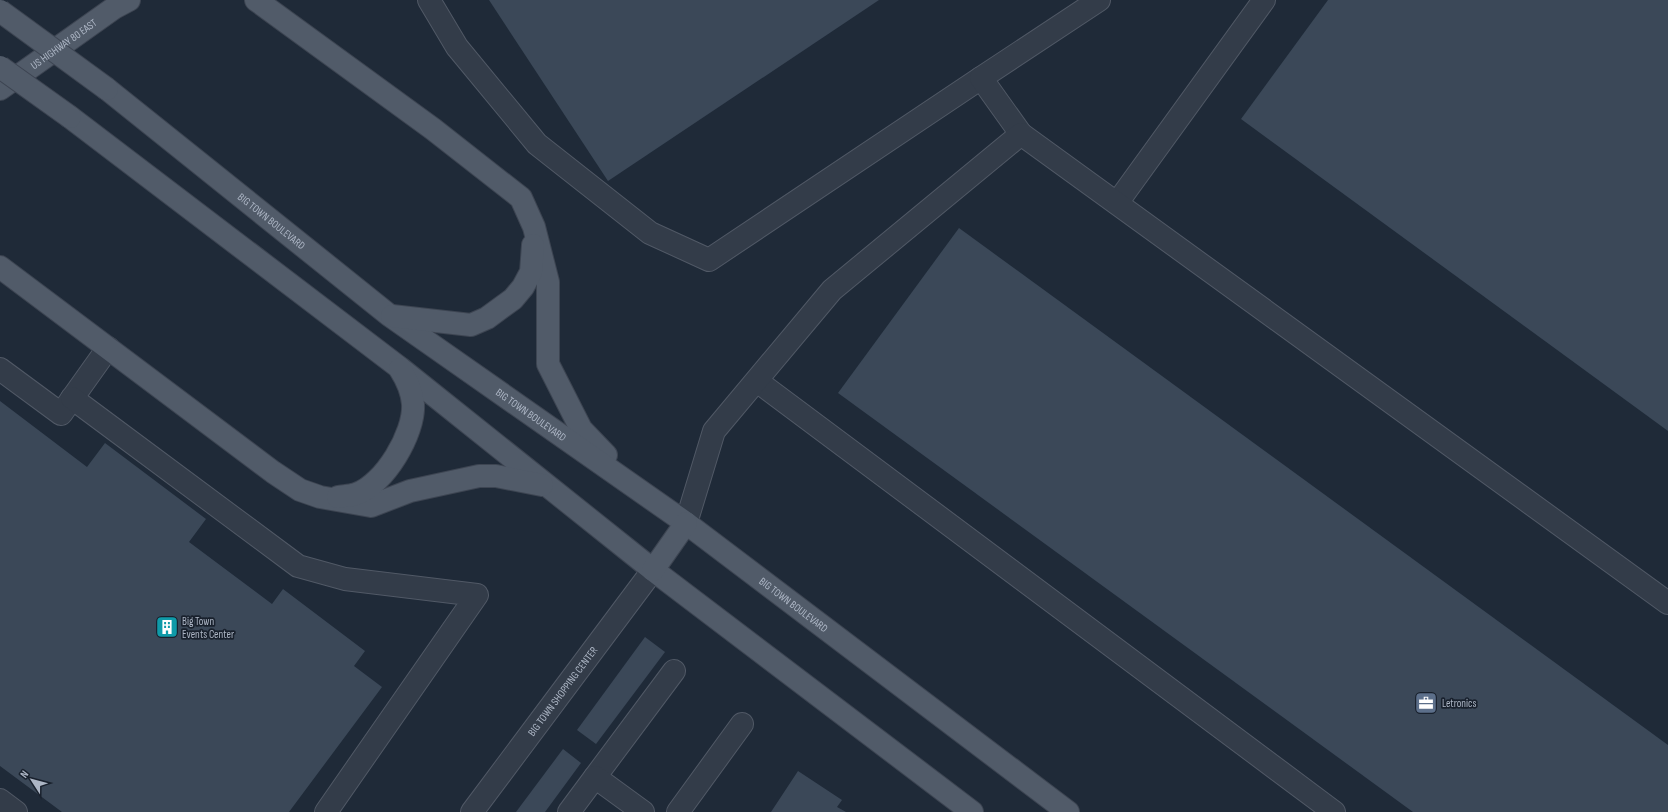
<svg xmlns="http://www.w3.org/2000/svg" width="1668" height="812" viewBox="0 0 1668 812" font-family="'Sofia Sans Condensed',sans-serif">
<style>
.building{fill:#3b4858}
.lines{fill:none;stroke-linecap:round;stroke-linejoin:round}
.minor-casing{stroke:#515966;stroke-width:24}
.major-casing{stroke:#3d4552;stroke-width:24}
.minor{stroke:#333c49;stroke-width:22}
.major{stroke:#515b69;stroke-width:22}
.major-bridge-casing{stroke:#3d4552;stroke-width:24;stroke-linecap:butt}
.major-bridge{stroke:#515b69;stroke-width:22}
.labels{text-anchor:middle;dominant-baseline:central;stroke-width:3.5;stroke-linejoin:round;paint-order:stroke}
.street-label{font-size:11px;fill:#adb6c5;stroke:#19212d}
.poi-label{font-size:11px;fill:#adb6c5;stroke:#19212d;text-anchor:start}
</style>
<rect width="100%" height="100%" fill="#1f2a38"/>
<g class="building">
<path d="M489,0H879L608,181Z"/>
<path d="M1328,0H1668V431L1241,119Z"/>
<path d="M959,228L1668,745V812H1413L838,393Z"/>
<path d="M0,401L87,467L105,443L206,519L189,542L272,604L283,589L365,651L354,666L382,687L289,812H62L0,766Z"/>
<path d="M645,637L665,652L596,744L577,730Z"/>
<path d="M563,749L581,763L545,812H516Z"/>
<path d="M798,771L842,800L837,807L846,812H771Z"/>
</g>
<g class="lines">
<g class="minor-casing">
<g id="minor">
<path d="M429,0L457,47L537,144L650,233L709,260L981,78"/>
<path d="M1021,134L981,78L1099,0"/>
<path d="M1117,203L1264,0"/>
<path d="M0,369L61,414L108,348"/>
<path d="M757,381L1334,812"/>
<path d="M72,398L298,566L345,579L477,595L326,812"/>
<path d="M686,523L714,431L832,290L1021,134L1668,603"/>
<path d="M595,777L674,671"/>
<path d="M0,800L16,812"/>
<path id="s1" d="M472,812L653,570"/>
<path d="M569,812L595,777L643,812"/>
<path d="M678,812L742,724"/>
</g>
</g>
<g class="major-casing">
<g id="major">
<path d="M256,0L433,129L521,198L534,227L548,282V364L581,429L606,455"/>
<path id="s2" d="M0,89L114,8L129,0"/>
<path id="s3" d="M107,89L389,315L686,523L1068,812"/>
<path d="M70,117L400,368L653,570L972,812"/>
<path d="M0,267L273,472L300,490L320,497L371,506L410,491L479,476H496L542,485"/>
<path d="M392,316L471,325L487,318L513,299L523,287L531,272L533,245"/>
<path d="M338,497C343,496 351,496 356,494C384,485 415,433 413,404C412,391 407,380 400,369"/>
<path d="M653,570L686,523"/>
</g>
</g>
<use href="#minor" class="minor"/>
<use href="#major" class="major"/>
<g class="major-bridge-casing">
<g id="major-bridge">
<path d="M0,11L107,89"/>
<path d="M0,67L70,117"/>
</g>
</g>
<use href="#major-bridge" class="major-bridge"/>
</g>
<defs>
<g id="building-square" transform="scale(1.15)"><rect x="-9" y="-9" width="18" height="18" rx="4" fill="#0f9aa8" stroke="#19212d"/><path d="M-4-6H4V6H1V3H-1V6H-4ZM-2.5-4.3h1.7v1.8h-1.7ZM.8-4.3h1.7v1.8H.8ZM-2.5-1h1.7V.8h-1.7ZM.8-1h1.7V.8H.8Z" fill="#fff"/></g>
<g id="office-square" transform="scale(1.15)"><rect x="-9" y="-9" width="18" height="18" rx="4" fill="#5c6f8a" stroke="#19212d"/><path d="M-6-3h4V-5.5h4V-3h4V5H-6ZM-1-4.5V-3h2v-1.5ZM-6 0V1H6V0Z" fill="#fff"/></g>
</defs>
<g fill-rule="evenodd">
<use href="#building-square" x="167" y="627"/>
<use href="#office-square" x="1426" y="703"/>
</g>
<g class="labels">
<g class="street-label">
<text stroke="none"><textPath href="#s2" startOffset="78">US HIGHWAY 80 EAST</textPath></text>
<text stroke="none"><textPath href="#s3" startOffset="211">BIG TOWN BOULEVARD</textPath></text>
<text stroke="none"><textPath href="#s3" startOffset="535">BIG TOWN BOULEVARD</textPath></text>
<text stroke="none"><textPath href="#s3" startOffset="859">BIG TOWN BOULEVARD</textPath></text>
<text stroke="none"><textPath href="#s1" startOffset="151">BIG TOWN SHOPPING CENTER</textPath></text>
</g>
<g class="poi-label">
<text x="182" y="621">Big Town<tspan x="182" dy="13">Events Center</tspan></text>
<text x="1442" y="703">Letronics</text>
</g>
</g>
<g transform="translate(32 780) rotate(306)" stroke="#19212d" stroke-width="3" paint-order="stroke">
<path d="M0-3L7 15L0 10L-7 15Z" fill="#adb6c5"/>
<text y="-6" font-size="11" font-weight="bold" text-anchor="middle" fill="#adb6c5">N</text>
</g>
</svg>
